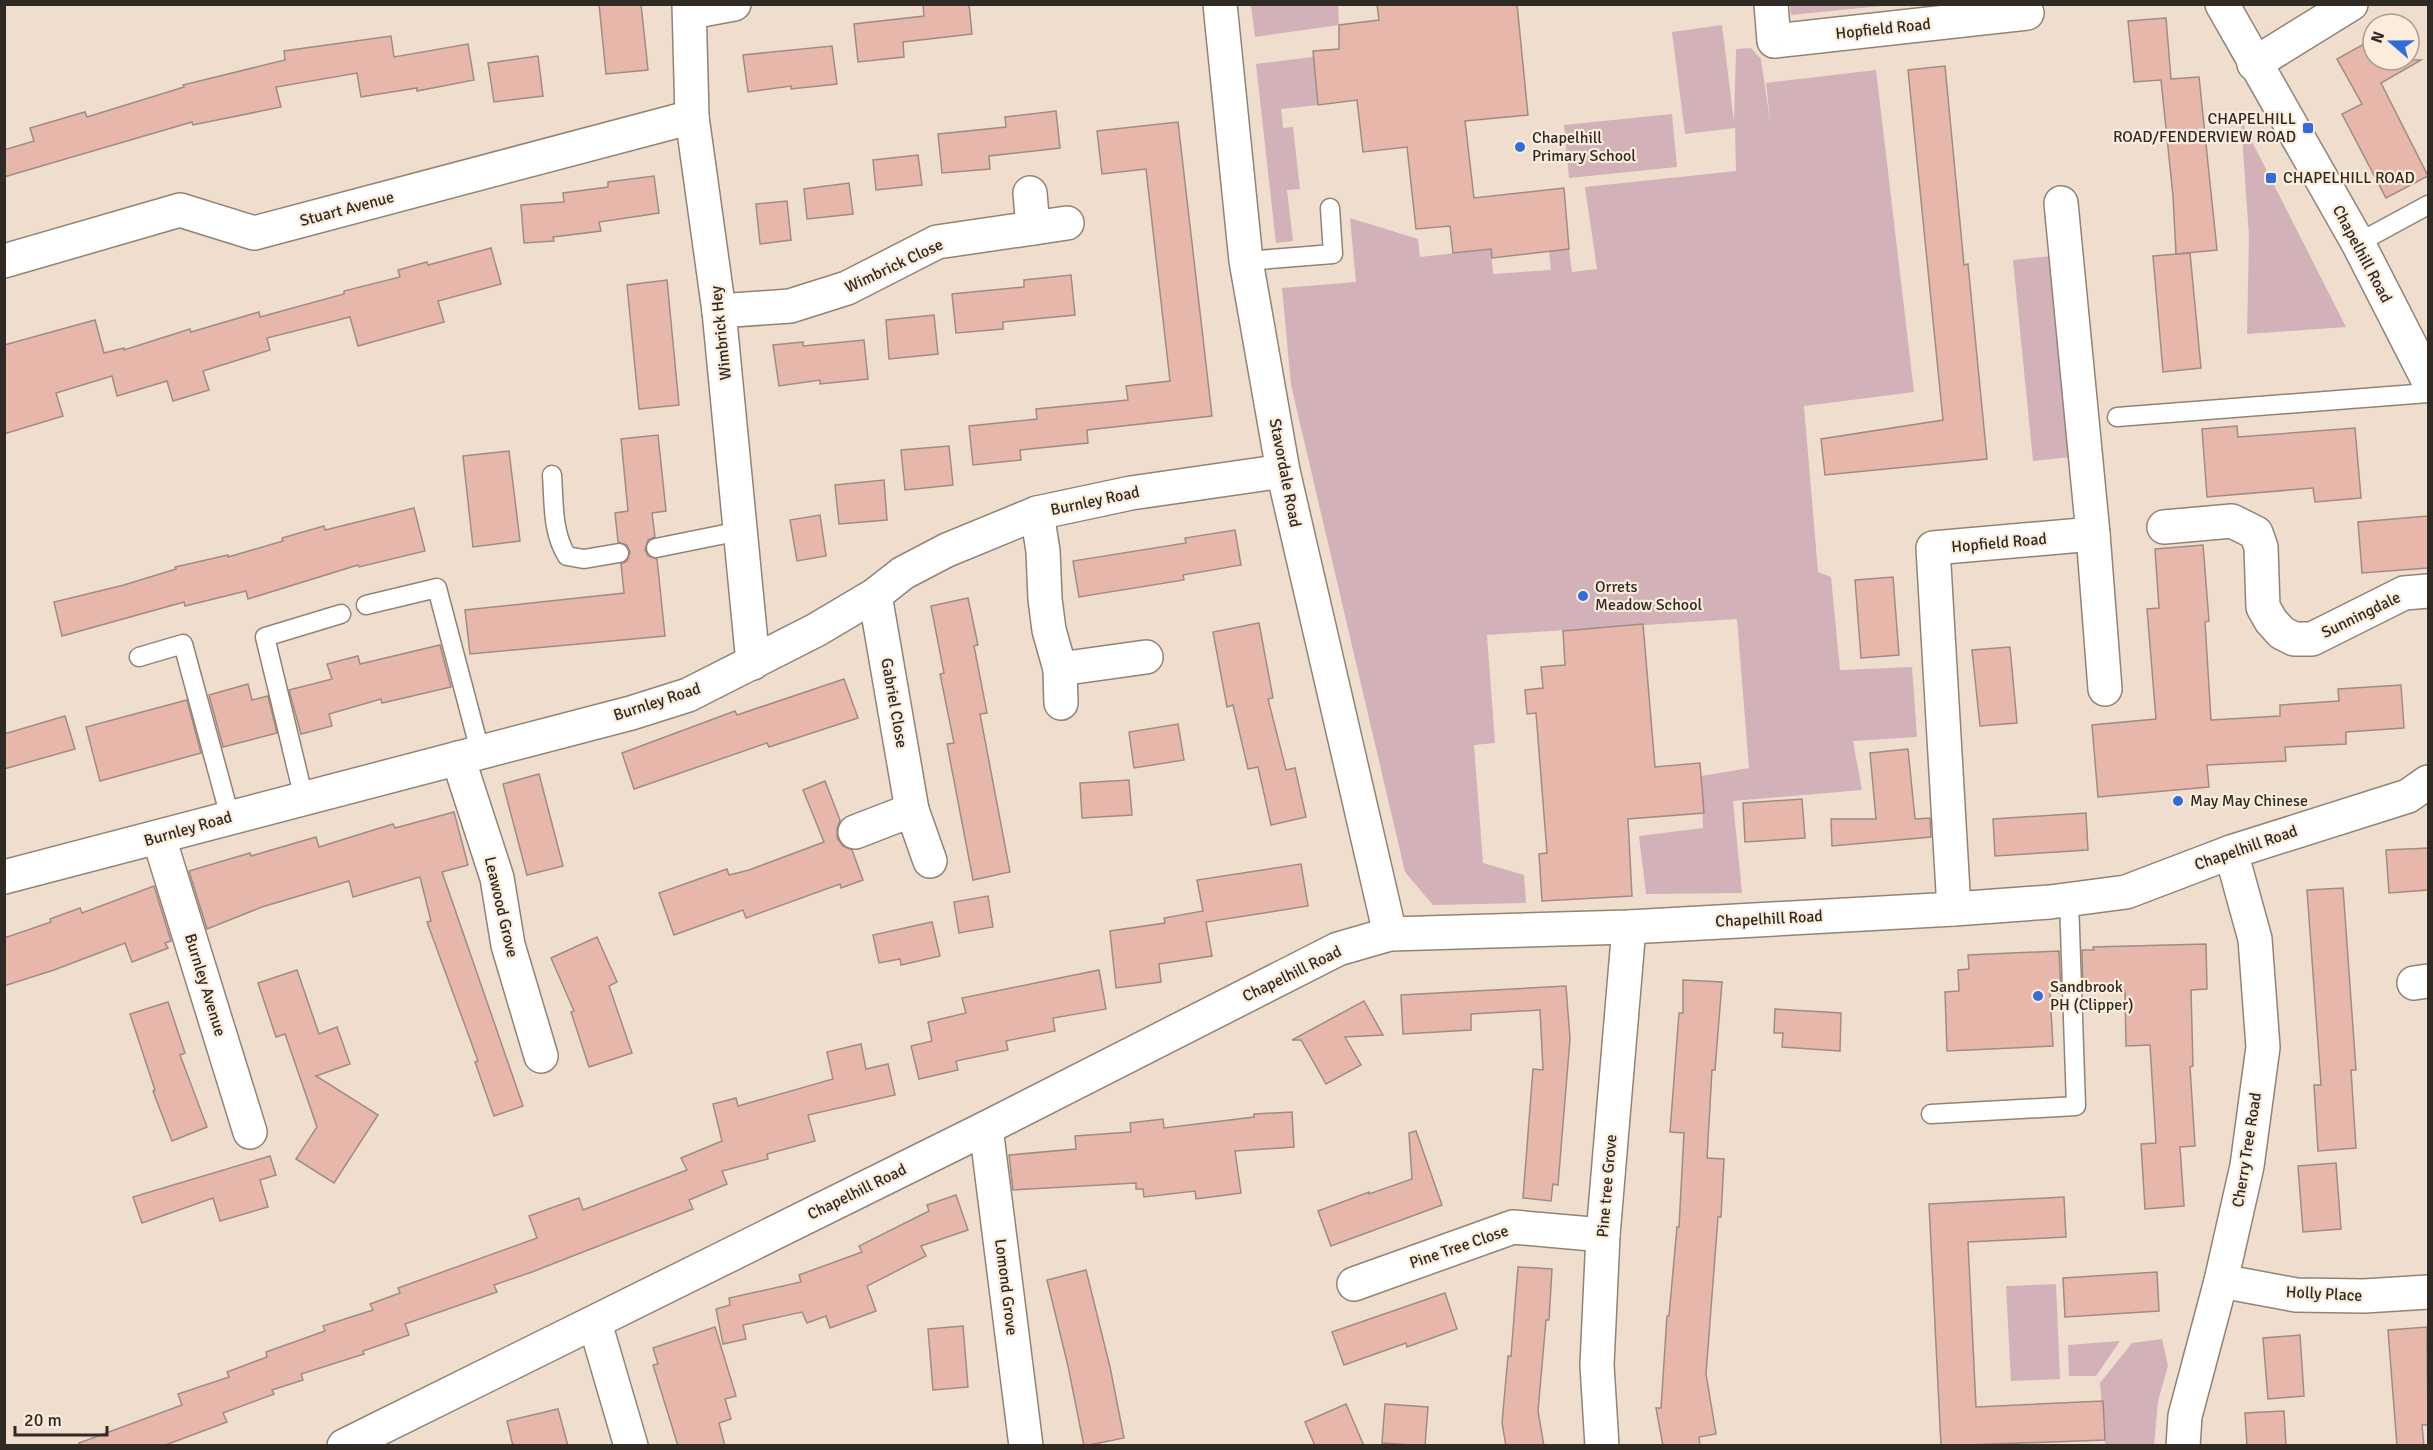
<svg xmlns="http://www.w3.org/2000/svg" width="2433" height="1450" viewBox="0 0 2433 1450" font-family="Signika,sans-serif">
<style>
.green{fill:#d2b1b9}
.building{fill:#e7b7ab;stroke:#a18b85;stroke-width:1.5}
.lines{fill:none;stroke-linecap:round;stroke-linejoin:round}
.service-casing{stroke:#928374;stroke-width:21}
.minor-casing{stroke:#928374;stroke-width:36}
.service{stroke:#fff;stroke-width:18}
.minor{stroke:#fff;stroke-width:33}
.poi-dot{fill:#316cda;stroke:#fcecdb;stroke-width:2}
.labels{text-anchor:middle;dominant-baseline:central;stroke-width:4.5;stroke-linejoin:round;paint-order:stroke}
.street-label{font-size:16px;fill:#302a24;stroke:#fcecdb}
.poi-label{font-size:16px;fill:#302a24;stroke:#fcecdb;text-anchor:start}
</style>
<rect width="100%" height="100%" fill="#efdece"/>
<g class="green">
<path d="M1790,4H1891V5L1791,15Z"/>
<path d="M1251,5H1338L1339,25L1255,37Z"/>
<path d="M1722,25L1734,122L1736,49L1751,48L1761,59L1771,128L1766,83L1876,70L1914,392L1804,406L1818,572L1831,577L1840,670L1912,667L1917,737L1853,741L1862,790L1733,801L1742,893L1646,894L1639,836L1703,828L1701,776L1749,768L1737,619L1487,635L1495,743L1474,745L1483,863L1524,875L1526,903L1433,905L1405,872L1291,385L1282,288L1356,282L1350,218L1418,239L1420,257L1491,249L1493,274L1551,270L1549,251L1569,249L1572,272L1597,269L1585,187L1736,171L1735,128L1685,134L1672,32Z"/>
<path d="M1313,57L1318,105L1281,109L1283,128L1293,127L1300,189L1287,190L1293,241L1276,243L1256,64Z"/>
<path d="M1672,114L1677,167L1569,178L1564,125Z"/>
<path d="M2241,120L2346,327L2247,334L2249,237Z"/>
<path d="M2052,256L2071,457L2033,461L2013,260Z"/>
<path d="M2056,1284L2060,1379L2011,1381L2006,1286Z"/>
<path d="M2162,1339L2168,1366L2158,1401L2154,1445H2105L2100,1383L2132,1343Z"/>
<path d="M2120,1341L2096,1376H2069L2068,1345Z"/>
</g>
<g class="building">
<path d="M599,4H641L648,70L606,74Z"/>
<path d="M923,4H969L972,34L903,42L904,57L858,62L854,24L924,16Z"/>
<path d="M1377,4H1517L1528,115L1465,121L1474,198L1564,188L1569,249L1492,258L1491,249L1453,253L1450,226L1416,229L1407,147L1363,152L1357,100L1318,105L1313,51L1339,49V25L1379,20Z"/>
<path d="M2166,18L2171,79L2199,77L2217,250L2176,254L2173,196L2161,80L2134,82L2128,21Z"/>
<path d="M391,36L394,57L468,44L474,80L417,91V88L361,97L357,73L276,87L281,107L193,125L192,122L4,177V150L34,141L30,128L85,112L87,117L184,87L183,85L285,60L284,51Z"/>
<path d="M2373,39V60H2421L2381,83L2428,176L2386,198L2342,114L2362,104L2337,59Z"/>
<path d="M832,46L837,84L791,89V86L748,92L743,55Z"/>
<path d="M538,56L543,96L494,102L488,63Z"/>
<path d="M1945,66L1964,265L1968,264L1987,459L1825,475L1821,439L1943,420L1908,70Z"/>
<path d="M1056,111L1060,148L989,156L990,169L942,173L938,134L1006,127L1005,117Z"/>
<path d="M1178,122L1212,416L1087,430L1088,443L1020,450L1021,460L973,465L969,426L1037,419L1036,409L1128,400L1126,386L1170,381L1146,169L1102,174L1097,131Z"/>
<path d="M918,155L922,185L876,190L873,160Z"/>
<path d="M654,176L659,213L599,222L601,231L553,237L554,241L524,243L521,205L564,202L563,193L608,187V182Z"/>
<path d="M849,183L853,214L807,219L804,189Z"/>
<path d="M787,201L791,240L760,244L756,204Z"/>
<path d="M491,248L501,284L438,301L444,322L358,346L350,317L267,338L270,350L203,371L209,390L173,401L167,381L117,396L112,376L56,393L63,416L4,434V345L95,320L104,353L124,348V350L190,329L191,332L259,312L260,317L344,294V291L400,277L398,270L427,262L428,265Z"/>
<path d="M2190,253L2201,368L2163,372L2153,256Z"/>
<path d="M1071,275L1075,315L1003,322V329L956,333L952,294L1024,287V280Z"/>
<path d="M667,280L679,405L639,409L627,285Z"/>
<path d="M934,315L938,354L889,359L886,320Z"/>
<path d="M864,340L868,379L820,384V380L779,386L773,345L803,342V346Z"/>
<path d="M2237,426L2238,437L2355,428L2361,498L2315,502L2313,488L2207,497L2202,429Z"/>
<path d="M658,435L666,511L652,513L655,537L648,540L645,550L648,556L657,559L665,636L470,654L465,610L624,593L621,564L627,561L630,552L627,545L618,542L615,513L628,511L621,439Z"/>
<path d="M949,446L953,485L905,490L901,450Z"/>
<path d="M509,451L520,541L473,547L463,456Z"/>
<path d="M884,480L887,520L839,524L835,485Z"/>
<path d="M414,508L425,551L359,567L358,565L248,599L246,591L185,606L184,602L62,636L54,602L124,585L176,569L175,567L228,555V557L283,541L282,538L324,526L325,530Z"/>
<path d="M820,515L826,556L797,561L790,520Z"/>
<path d="M2428,516V568L2362,573L2358,522Z"/>
<path d="M1235,530L1241,565L1183,575L1184,580L1079,597L1073,561L1186,543L1185,538Z"/>
<path d="M2203,545L2209,621L2205,622L2211,720L2280,716V705L2339,701L2338,689L2401,685L2404,728L2346,732V744L2285,747L2286,761L2207,765L2209,787L2098,797L2092,725L2156,719L2147,609L2159,608L2155,549Z"/>
<path d="M1893,577L1899,655L1861,658L1855,580Z"/>
<path d="M968,598L978,645L974,646L987,713L980,714L1010,872L973,880L947,744L954,743L940,674L944,673L931,606Z"/>
<path d="M1259,623L1273,698L1268,699L1286,770L1295,768L1306,817L1271,825L1258,767L1248,769L1233,705L1227,707L1213,632Z"/>
<path d="M1643,624L1655,767L1700,763L1704,813L1628,819L1632,896L1542,901L1539,854L1547,853L1536,713L1527,714L1525,690L1543,688L1541,667L1565,665L1563,631Z"/>
<path d="M440,645L451,687L382,703L381,699L329,714L332,726L301,734L289,690L332,679L327,664L358,656L360,664Z"/>
<path d="M2010,647L2017,723L1980,726L1972,650Z"/>
<path d="M844,679L858,718L769,747L767,743L634,789L622,753L735,711L737,715Z"/>
<path d="M248,684L252,700L268,696L277,733L223,747L209,695Z"/>
<path d="M187,700L201,753L100,781L86,727Z"/>
<path d="M65,716L75,749L4,769V734Z"/>
<path d="M1178,724L1184,760L1134,768L1129,732Z"/>
<path d="M1908,749L1915,819L1930,818L1931,837L1832,846L1831,819H1876L1870,753Z"/>
<path d="M539,774L563,866L527,875L503,784Z"/>
<path d="M1129,780L1132,815L1082,818L1080,783Z"/>
<path d="M825,781L840,820L837,829V838L843,846L852,850L863,880L841,888L840,884L746,918L743,910L674,935L659,893L727,869L729,875L749,870L824,842L803,790Z"/>
<path d="M1802,799L1805,838L1745,842L1743,803Z"/>
<path d="M454,812L468,865L442,872L523,1106L494,1116L475,1062L478,1061L427,922L431,921L420,877L353,897L349,881L262,907L207,929L189,871L250,853L251,856L316,837L319,847L393,824L395,828Z"/>
<path d="M2086,813L2088,850L1995,856L1993,819Z"/>
<path d="M2428,848V890L2389,893L2386,850Z"/>
<path d="M1301,864L1308,906L1206,922L1212,956L1159,964L1161,982L1116,988L1110,931L1165,923L1164,918L1203,911L1197,880Z"/>
<path d="M154,886L171,941L165,943L168,948L132,962L125,943L54,970L4,986V938L51,922L50,919L80,908L82,913Z"/>
<path d="M2343,888L2356,1070H2351L2356,1148L2318,1151L2314,1085H2321L2307,890Z"/>
<path d="M988,896L993,927L959,933L954,902Z"/>
<path d="M932,922L940,956L901,965L900,959L879,963L873,935Z"/>
<path d="M597,937L617,982L609,986L632,1053L589,1067L571,1012L574,1011L551,958Z"/>
<path d="M2206,944L2207,989L2191,990L2193,1066L2190,1067L2195,1146L2180,1147L2184,1206L2145,1209L2141,1144L2156,1143L2150,1045L2126,1046L2125,991L2083,992L2082,950H2094L2093,947Z"/>
<path d="M2059,951L2061,993H2050L2053,1046L1947,1051L1945,992L1959,991L1958,970L1969,969L1968,955Z"/>
<path d="M297,970L319,1034L337,1027L350,1064L316,1076L378,1115L334,1183L296,1159L317,1127L285,1034L276,1037L258,983Z"/>
<path d="M1099,970L1106,1009L1053,1018L1055,1031L1006,1041L1008,1050L956,1061L958,1070L919,1079L911,1046L932,1041L928,1022L966,1013L962,998Z"/>
<path d="M1683,980L1722,982L1715,1070H1712L1707,1158L1724,1159L1721,1217H1718L1706,1374L1716,1434L1699,1437L1700,1446H1663L1656,1408H1661L1667,1316H1669L1677,1227H1679L1684,1133L1670,1132L1679,1013H1683Z"/>
<path d="M1566,986L1570,1039L1558,1185L1553,1184L1551,1201L1523,1198L1533,1069L1543,1070L1540,1010L1471,1014V1030L1403,1034L1401,995Z"/>
<path d="M1364,1001L1383,1035L1345,1037L1361,1065L1326,1084L1301,1040H1292Z"/>
<path d="M168,1002L185,1053L180,1055L207,1127L172,1141L153,1091L155,1090L130,1014Z"/>
<path d="M1775,1009L1841,1013L1840,1051L1782,1047L1783,1033H1774Z"/>
<path d="M861,1044L866,1069L888,1064L895,1095L808,1115L815,1141L767,1154L768,1159L722,1171L727,1184L689,1200L693,1209L532,1272L494,1285L497,1292L405,1324L409,1335L363,1351L364,1354L301,1374L303,1380L272,1390L274,1394L223,1413L227,1422L163,1446H79V1443L182,1405L178,1394L229,1377L227,1372L267,1357L266,1352L325,1331L323,1326L373,1310L370,1304L400,1293L398,1288L537,1238L529,1216L579,1198L583,1210L687,1170L681,1158L722,1141L713,1104L736,1098L738,1106L833,1079L827,1052Z"/>
<path d="M1292,1112L1294,1147L1235,1151L1241,1193L1196,1199L1195,1191L1144,1197L1143,1189H1136V1183L1013,1190L1009,1155L1076,1149L1075,1136L1131,1132L1130,1123L1163,1119L1164,1128L1254,1117V1114Z"/>
<path d="M1416,1131L1442,1205L1331,1246L1318,1211L1369,1192V1194L1412,1179L1409,1133Z"/>
<path d="M270,1156L276,1175L260,1180L268,1207L220,1221L213,1198L142,1223L133,1197Z"/>
<path d="M2336,1163L2341,1229L2303,1232L2298,1166Z"/>
<path d="M956,1195L968,1230L921,1246L926,1256L867,1286L876,1311L830,1328L826,1316L807,1323L802,1312L743,1325L746,1339L723,1344L716,1309L730,1305L729,1298L801,1282L799,1275L862,1252L859,1246L929,1211L927,1205Z"/>
<path d="M2064,1197L2066,1237L1968,1242L1976,1407L2103,1401L2105,1440L1941,1446L1929,1204Z"/>
<path d="M1518,1267L1552,1269L1549,1320H1546L1538,1411L1544,1446H1506L1502,1423L1508,1356H1511Z"/>
<path d="M1086,1270L1110,1367L1124,1438L1084,1446L1068,1366L1047,1280Z"/>
<path d="M2157,1272L2159,1311L2065,1317L2063,1278Z"/>
<path d="M1445,1293L1457,1329L1407,1347L1406,1343L1344,1365L1332,1332Z"/>
<path d="M963,1326L968,1387L933,1390L928,1329Z"/>
<path d="M715,1327L736,1396L725,1399L731,1419L719,1423L725,1446H678L653,1365L658,1364L653,1348Z"/>
<path d="M2427,1327L2428,1425H2422L2424,1446H2397L2388,1330Z"/>
<path d="M2300,1335L2304,1396L2268,1399L2263,1338Z"/>
<path d="M1346,1404L1364,1446H1315L1305,1422Z"/>
<path d="M1385,1404L1428,1407L1425,1446L1382,1443Z"/>
<path d="M558,1409L568,1446H513L507,1421Z"/>
<path d="M2284,1411L2286,1446H2247L2245,1413Z"/>
</g>
<g class="lines">
<g class="service-casing">
<g id="service">
<path d="M2358,243L2428,205"/>
<path d="M1246,261L1333,254L1330,208"/>
<path d="M2117,417L2428,393"/>
<path d="M552,475C554,502 552,533 567,556L584,559L619,553"/>
<path d="M656,548L740,531"/>
<path d="M366,605L437,588L480,751"/>
<path d="M139,657L183,644L230,817"/>
<path d="M304,799L265,637L341,614"/>
<path d="M1931,1114L2076,1106L2069,900"/>
</g>
</g>
<g class="minor-casing">
<g id="minor">
<path d="M689,4L692,117L719,311L753,663"/>
<path d="M1220,4L1246,261L1283,471L1390,934"/>
<path d="M1771,4L1774,41L2027,13"/>
<path d="M2222,4L2358,243L2428,380"/>
<path d="M691,12L734,4"/>
<path d="M2254,64L2351,4"/>
<path d="M1030,193L1033,228"/>
<path d="M4,261L180,210L254,233L692,117"/>
<path d="M719,311L790,306L847,288L937,242L1067,223"/>
<path d="M1037,513L1043,551L1045,599L1049,630L1060,669L1061,703"/>
<path d="M2164,527L2232,521L2256,533L2261,547L2263,607L2271,621L2282,633L2294,639H2312L2404,593L2428,591"/>
<path d="M2093,534L2105,689"/>
<path d="M1060,669L1146,657"/>
<path d="M458,758L497,878L508,945L541,1056"/>
<path d="M912,810L930,861"/>
<path d="M855,832L912,810L875,595"/>
<path d="M159,838L250,1132"/>
<path d="M4,877L631,713L688,695L816,630L875,595L903,573L947,550L1037,513L1131,493L1283,471"/>
<path d="M1954,909L1933,548L2093,534L2061,203"/>
<path d="M2414,983L2428,981"/>
<path d="M986,1128L1026,1446"/>
<path d="M2221,1281L2296,1295L2364,1296L2428,1292"/>
<path d="M1354,1284L1513,1227L1603,1235"/>
<path d="M595,1323L631,1446"/>
<path d="M344,1446L986,1128L1338,949L1390,934L1629,927L1954,909L2050,902L2126,892L2231,852L2408,796L2428,782"/>
<path d="M1602,1446L1597,1365L1603,1235L1629,927"/>
<path d="M2183,1446L2185,1416L2221,1281L2247,1166L2263,1047L2255,939L2231,852"/>
</g>
</g>
<use href="#service" class="service"/>
<use href="#minor" class="minor"/>
</g>
<g class="poi-dot">
<rect x="2302" y="122" width="12" height="12" rx="3"/>
<circle cx="1520" cy="147" r="6"/>
<rect x="2265" y="172" width="12" height="12" rx="3"/>
<circle cx="1583" cy="596" r="6"/>
<circle cx="2178" cy="801" r="6"/>
<circle cx="2038" cy="996" r="6"/>
</g>
<g class="labels">
<g class="street-label">
<text transform="translate(1883 29) rotate(-6)">Hopfield Road</text>
<text transform="translate(347 209) rotate(-15)">Stuart Avenue</text>
<text transform="translate(2362 254) rotate(62)">Chapelhill Road</text>
<text transform="translate(894 266) rotate(-25)">Wimbrick Close</text>
<text transform="translate(721 333) rotate(-96)">Wimbrick Hey</text>
<text transform="translate(1285 473) rotate(79)">Stavordale Road</text>
<text transform="translate(1095 501) rotate(-12)">Burnley Road</text>
<text transform="translate(1999 543) rotate(-5)">Hopfield Road</text>
<text transform="translate(2361 615) rotate(-26)">Sunningdale</text>
<text transform="translate(657 702) rotate(-18)">Burnley Road</text>
<text transform="translate(894 703) rotate(80)">Gabriel Close</text>
<text transform="translate(188 829) rotate(-16)">Burnley Road</text>
<text transform="translate(2246 848) rotate(-19)">Chapelhill Road</text>
<text transform="translate(501 907) rotate(77)">Leawood Grove</text>
<text transform="translate(1769 919) rotate(-3)">Chapelhill Road</text>
<text transform="translate(1292 974) rotate(-26)">Chapelhill Road</text>
<text transform="translate(205 985) rotate(73)">Burnley Avenue</text>
<text transform="translate(2247 1150) rotate(-81)">Cherry Tree Road</text>
<text transform="translate(1607 1186) rotate(-85)">Pine tree Grove</text>
<text transform="translate(857 1192) rotate(-26)">Chapelhill Road</text>
<text transform="translate(1459 1247) rotate(-19)">Pine Tree Close</text>
<text transform="translate(1006 1287) rotate(83)">Lomond Grove</text>
<text transform="translate(2324 1294) rotate(3)">Holly Place</text>
</g>
<g class="poi-label">
<text x="2296" y="119" text-anchor="end">CHAPELHILL<tspan x="2296" dy="18">ROAD/FENDERVIEW ROAD</tspan></text>
<text x="1532" y="138">Chapelhill<tspan x="1532" dy="18">Primary School</tspan></text>
<text x="2283" y="178">CHAPELHILL ROAD</text>
<text x="1595" y="587">Orrets<tspan x="1595" dy="18">Meadow School</tspan></text>
<text x="2190" y="801">May May Chinese</text>
<text x="2050" y="987">Sandbrook<tspan x="2050" dy="18">PH (Clipper)</tspan></text>
</g>
</g>
<rect width="2433" height="1450" fill="none" stroke="#302a24" stroke-width="12"/>
<g transform="translate(2391 42) rotate(290)"><circle r="28" fill="#fcecdb" stroke="#aa9e92" stroke-width="1.5"/>
<path d="M0-4.5L10 22L0 15L-10 22Z" fill="#316cda"/>
<text y="-9" font-size="16" font-weight="bold" text-anchor="middle" fill="#302a24">N</text>
</g>
<path d="M15 1426v9h92v-9" fill="none" stroke="#302a24" stroke-width="3"/>
<text x="24" y="1426" font-size="18" fill="#302a24" stroke="#fcecdb" stroke-width="4.5" paint-order="stroke">20 m</text>
</svg>
